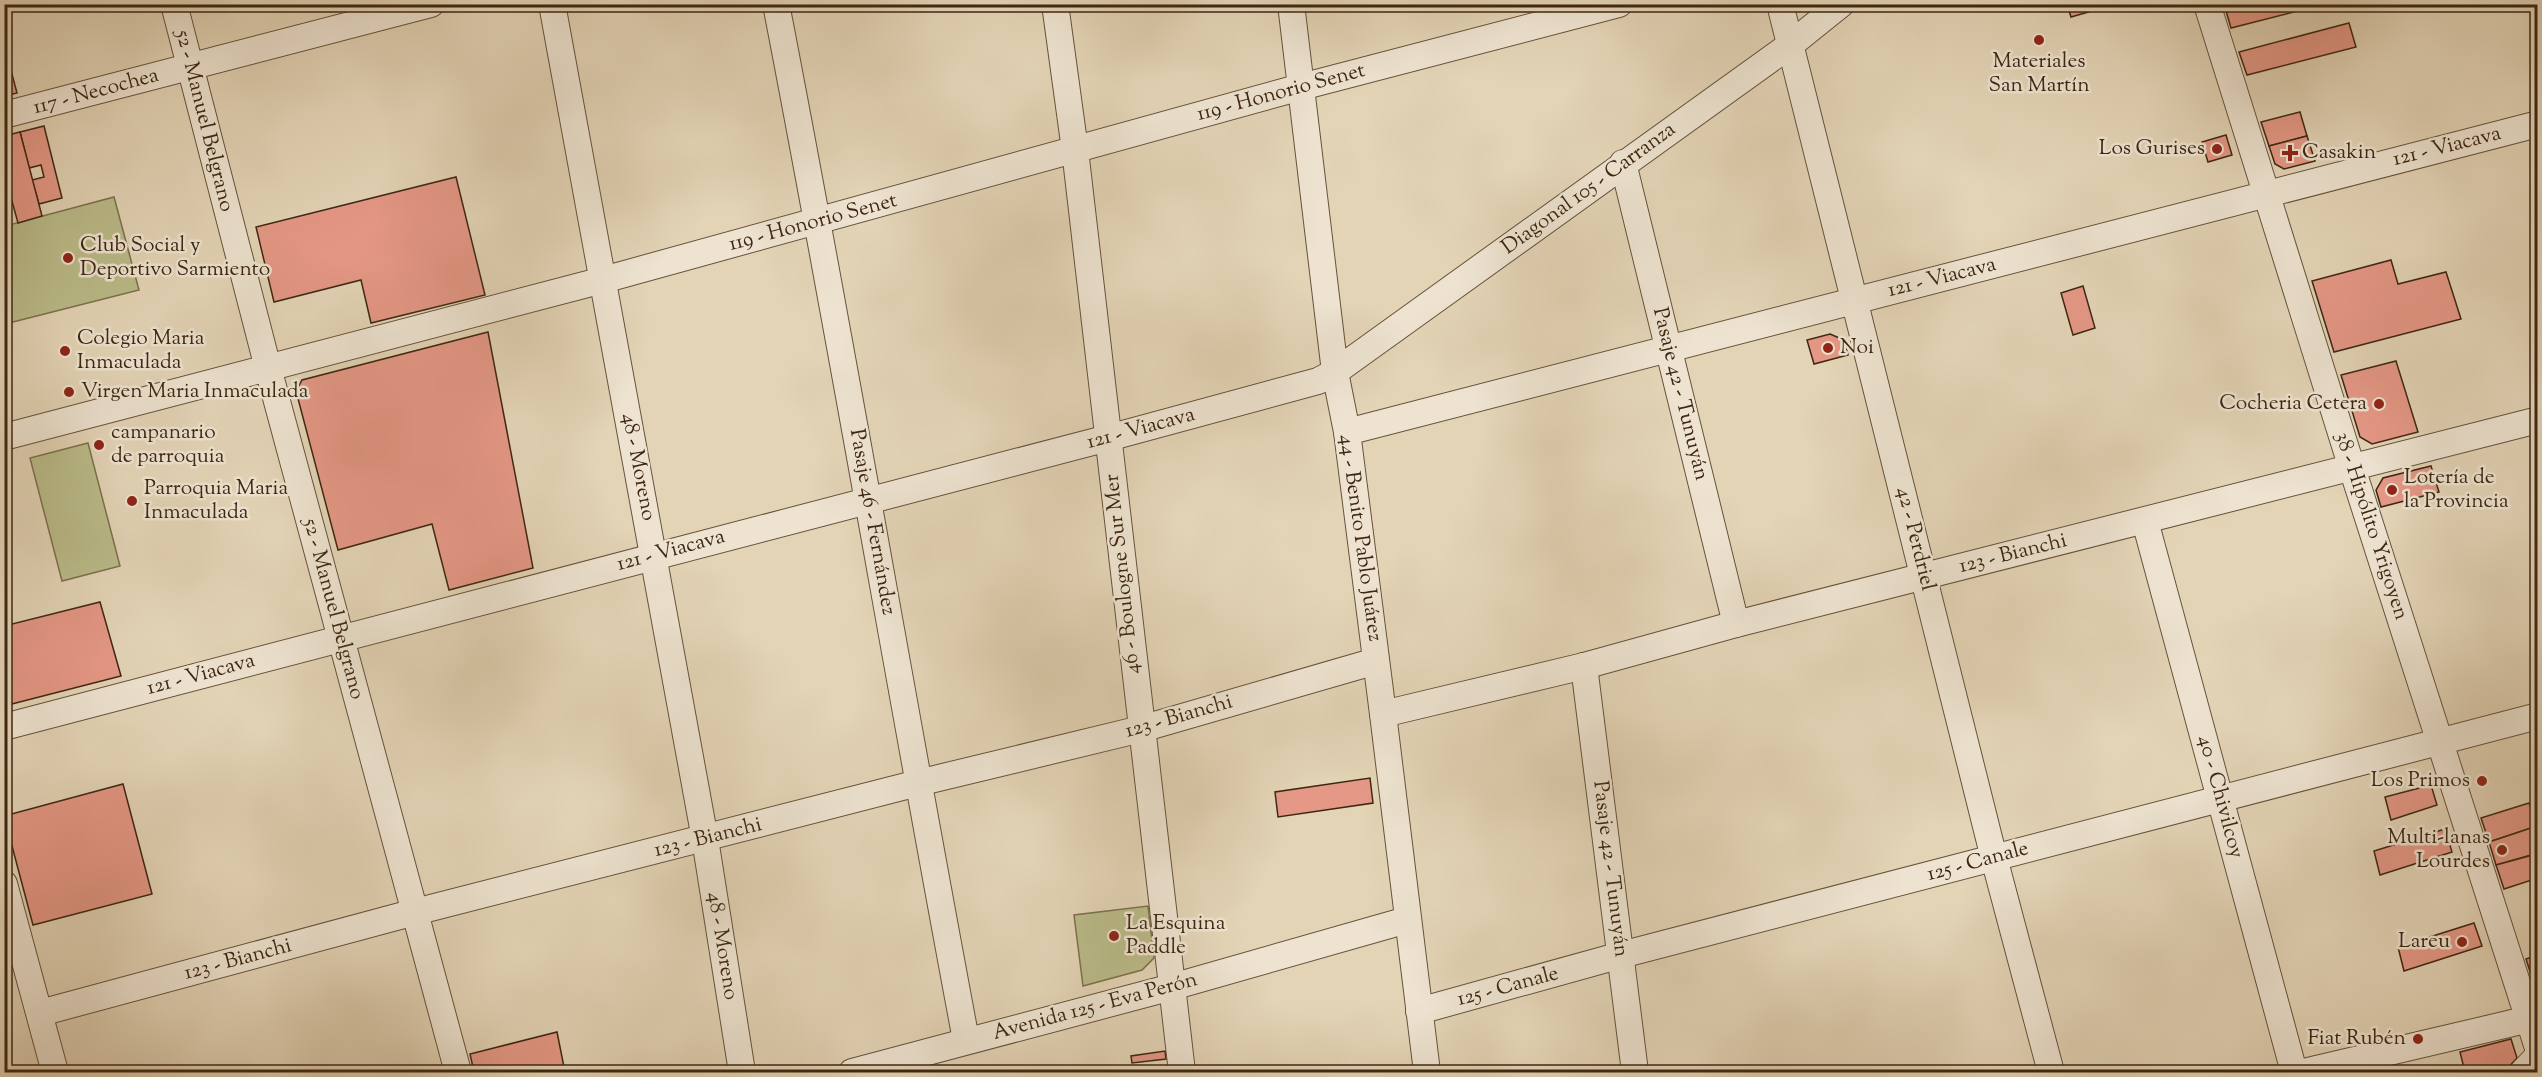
<svg xmlns="http://www.w3.org/2000/svg" width="2542" height="1077" viewBox="0 0 2542 1077" font-family="'Sorts Mill Goudy',serif">
<style>
.green{fill:#babb89;stroke:#7c714e;stroke-width:1.5}
.building{fill:#e59886;stroke:#3d2713;stroke-width:1.5}
.lines{fill:none;stroke-linecap:round;stroke-linejoin:round}
.minor-casing{stroke:#66523c;stroke-width:28}
.minor{stroke:#ede3d0;stroke-width:26}
.poi-dot{fill:#8f2418;stroke:#ede3d0;stroke-width:2}
.labels{text-anchor:middle;dominant-baseline:central;stroke-width:5;stroke-linejoin:round;paint-order:stroke}
.poi-label{font-size:21px;fill:#3d2713;stroke:#ede3d0;text-anchor:start}
.street-label{font-size:21px;fill:#3d2713;stroke:#ede3d0}
</style>
<rect width="100%" height="100%" fill="#e3d4b6"/>
<filter id="stains"><feTurbulence type="fractalNoise" baseFrequency=".00333" numOctaves="4"/><feColorMatrix values="0 0 0 0 .2 0 0 0 0 .09 0 0 0 0 .02 0 0 0 .5 -.17"/></filter>
<radialGradient id="worn" r=".72"><stop offset=".6" stop-color="#630" stop-opacity="0"/><stop offset="1" stop-color="#630" stop-opacity=".3"/></radialGradient>
<g class="green">
<path d="M114,197L139,290L5,324V226Z"/>
<path d="M88,443L120,566L62,581L30,458Z"/>
<path d="M1148,906L1154,958L1142,970L1083,986L1074,915Z"/>
</g>
<g class="building">
<path d="M2067,4H2091L2092,11L2071,17Z"/>
<path d="M2091,4H2118L2092,11Z"/>
<path d="M2224,4H2317V6L2231,28Z"/>
<path d="M2349,23L2356,47L2247,75L2239,52Z"/>
<path d="M4,44L17,93L4,96Z"/>
<path d="M2300,112L2307,136L2269,146L2261,122Z"/>
<path d="M44,126L62,198L39,204L32,180L44,177L41,165L29,168L20,132Z"/>
<path d="M20,132L42,216L18,223L4,172V136Z"/>
<path d="M2226,135L2232,155L2208,162L2202,142Z"/>
<path d="M2307,136L2315,161L2284,169L2275,164L2269,146Z"/>
<path d="M456,177L485,295L371,323L361,280L274,302L256,227Z"/>
<path d="M2391,260L2398,284L2446,272L2461,319L2334,352L2312,281Z"/>
<path d="M2083,286L2095,328L2073,335L2061,293Z"/>
<path d="M488,332L533,568L449,590L432,524L338,550L296,391L302,380Z"/>
<path d="M1830,334L1844,340L1848,355L1814,364L1807,340Z"/>
<path d="M2396,361L2418,432L2372,444L2360,437L2341,375Z"/>
<path d="M2431,466L2439,492L2381,507L2376,490L2383,478Z"/>
<path d="M100,602L121,676L4,706V626Z"/>
<path d="M1370,778L1373,803L1278,817L1275,792Z"/>
<path d="M123,784L152,894L33,925L4,816Z"/>
<path d="M2431,785L2437,805L2391,820L2385,797Z"/>
<path d="M2529,803L2537,826L2489,842L2481,818Z"/>
<path d="M2537,826L2538,853L2496,865L2489,842Z"/>
<path d="M2445,829L2452,852L2380,875L2374,851Z"/>
<path d="M2533,855L2538,869V878L2504,889L2496,865Z"/>
<path d="M2474,923L2482,946L2404,971L2398,947Z"/>
<path d="M2538,955V986L2534,984L2526,959Z"/>
<path d="M557,1032L565,1072H474L470,1054Z"/>
<path d="M2511,1039L2517,1058L2504,1072H2465L2460,1052Z"/>
<path d="M1165,1051L1166,1059L1132,1063L1131,1056Z"/>
</g>
<g class="lines">
<g class="minor-casing">
<g id="minor">
<path d="M174,4L268,368L458,1072"/>
<path d="M552,4L705,839L742,1072"/>
<path d="M776,4C843,349 901,695 966,1040"/>
<path d="M1055,4L1075,150L1182,1072"/>
<path d="M1291,4L1335,372L1347,432L1383,714L1427,1072"/>
<path d="M1780,4L1994,858L2051,1072"/>
<path d="M2207,4L2352,468L2538,1048"/>
<path d="M4,115L431,4"/>
<path d="M1623,163L1736,624"/>
<path d="M1347,432L2538,124"/>
<path d="M4,437L603,280L1301,87L1619,4"/>
<path d="M2145,521L2294,1072"/>
<path d="M1584,666L1635,1072"/>
<path d="M1383,714L1584,666L1736,624L2538,420"/>
<path d="M4,727L1108,438L1318,381L1335,372L1790,45L1841,4"/>
<path d="M4,884L55,1072"/>
<path d="M1419,1011L1621,955L2538,716"/>
<path d="M40,1013L415,912L918,783L1141,729L1376,661"/>
<path d="M852,1072L1172,987L1407,920"/>
<path d="M2304,1072L2538,1017"/>
<path d="M2523,1072L2538,1056"/>
</g>
</g>
<use href="#minor" class="minor"/>
</g>
<g class="poi-dot">
<circle cx="2039" cy="40" r="6"/>
<circle cx="2217" cy="149" r="6"/>
<path d="M2287 144h6v6h6v6h-6v6h-6v-6h-6v-6h6z"/>
<circle cx="68" cy="258" r="6"/>
<circle cx="1828" cy="348" r="6"/>
<circle cx="65" cy="351" r="6"/>
<circle cx="69" cy="392" r="6"/>
<circle cx="2379" cy="404" r="6"/>
<circle cx="99" cy="445" r="6"/>
<circle cx="2392" cy="490" r="6"/>
<circle cx="132" cy="501" r="6"/>
<circle cx="2482" cy="781" r="6"/>
<circle cx="2502" cy="850" r="6"/>
<circle cx="1114" cy="936" r="6"/>
<circle cx="2462" cy="942" r="6"/>
<circle cx="2418" cy="1039" r="6"/>
</g>
<g class="labels">
<g class="poi-label">
<text x="2039" y="62" text-anchor="middle">Materiales<tspan x="2039" dy="24">San Martín</tspan></text>
<text x="2205" y="149" text-anchor="end">Los Gurises</text>
<text x="2302" y="153">Casakin</text>
<text x="80" y="246">Club Social y<tspan x="80" dy="24">Deportivo Sarmiento</tspan></text>
<text x="77" y="339">Colegio Maria<tspan x="77" dy="24">Inmaculada</tspan></text>
<text x="1840" y="348">Noi</text>
<text x="81" y="392">Virgen Maria Inmaculada</text>
<text x="2367" y="404" text-anchor="end">Cocheria Cetera</text>
<text x="111" y="433">campanario<tspan x="111" dy="24">de parroquia</tspan></text>
<text x="2404" y="478">Lotería de<tspan x="2404" dy="24">la Provincia</tspan></text>
<text x="144" y="489">Parroquia Maria<tspan x="144" dy="24">Inmaculada</tspan></text>
<text x="2470" y="781" text-anchor="end">Los Primos</text>
<text x="2490" y="838" text-anchor="end">Multi-lanas<tspan x="2490" dy="24">Lourdes</tspan></text>
<text x="1126" y="924">La Esquina<tspan x="1126" dy="24">Paddle</tspan></text>
<text x="2450" y="942" text-anchor="end">Lareu</text>
<text x="2406" y="1039" text-anchor="end">Fiat Rubén</text>
</g>
<g class="street-label">
<text transform="translate(96 92) rotate(-15)">117 - Necochea</text>
<text transform="translate(1281 93) rotate(-15)">119 - Honorio Senet</text>
<text transform="translate(204 121) rotate(76)">52 - Manuel Belgrano</text>
<text transform="translate(2447 147) rotate(-14)">121 - Viacava</text>
<text transform="translate(1589 189) rotate(-36)">Diagonal 105 - Carranza</text>
<text transform="translate(813 223) rotate(-15)">119 - Honorio Senet</text>
<text transform="translate(1942 278) rotate(-14)">121 - Viacava</text>
<text transform="translate(1680 394) rotate(76)">Pasaje 42 - Tunuyán</text>
<text transform="translate(1141 429) rotate(-15)">121 - Viacava</text>
<text transform="translate(638 467) rotate(79)">48 - Moreno</text>
<text transform="translate(872 522) rotate(80)">Pasaje 46 - Fernández</text>
<text transform="translate(2371 526) rotate(72)">38 - Hipólito Yrigoyen</text>
<text transform="translate(1360 538) rotate(82)">44 - Benito Pablo Juárez</text>
<text transform="translate(1915 539) rotate(76)">42 - Perdriel</text>
<text transform="translate(671 551) rotate(-15)">121 - Viacava</text>
<text transform="translate(2013 554) rotate(-14)">123 - Bianchi</text>
<text transform="translate(1123 574) rotate(-96)">46 - Boulogne Sur Mer</text>
<text transform="translate(333 609) rotate(75)">52 - Manuel Belgrano</text>
<text transform="translate(201 675) rotate(-15)">121 - Viacava</text>
<text transform="translate(1179 717) rotate(-16)">123 - Bianchi</text>
<text transform="translate(2220 797) rotate(75)">40 - Chivilcoy</text>
<text transform="translate(708 838) rotate(-14)">123 - Bianchi</text>
<text transform="translate(1978 862) rotate(-15)">125 - Canale</text>
<text transform="translate(1610 869) rotate(83)">Pasaje 42 - Tunuyán</text>
<text transform="translate(722 946) rotate(81)">48 - Moreno</text>
<text transform="translate(238 960) rotate(-15)">123 - Bianchi</text>
<text transform="translate(1508 987) rotate(-15)">125 - Canale</text>
<text transform="translate(1095 1007) rotate(-15)">Avenida 125 - Eva Perón</text>
</g>
</g>
<rect width="2542" height="1077" fill="none" stroke="#e3d4b6" stroke-width="24"/>
<rect x="6" y="6" width="2530" height="1065" fill="none" stroke="#3d2713" stroke-width="3"/>
<rect x="12" y="12" width="2518" height="1053" fill="none" stroke="#3d2713" stroke-width="1.5"/>
<rect width="100%" height="100%" filter="url(#stains)"/>
<rect width="100%" height="100%" fill="url(#worn)"/>
</svg>
